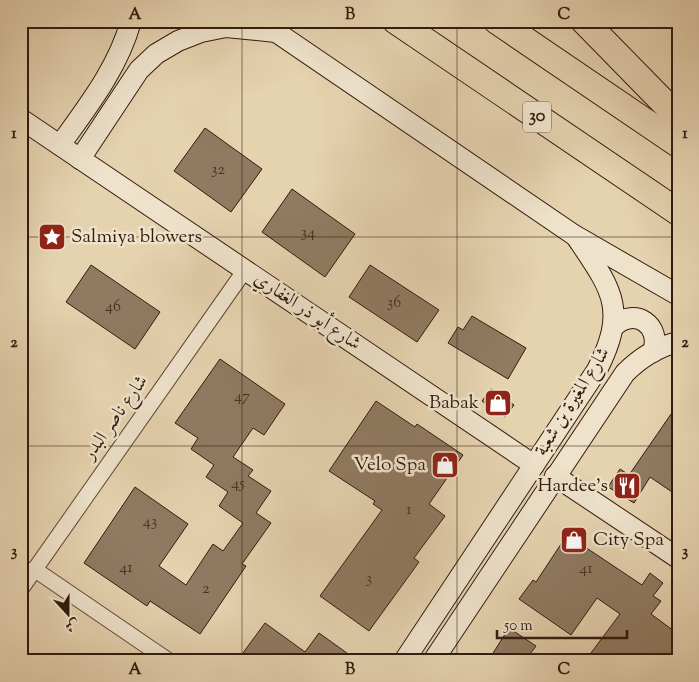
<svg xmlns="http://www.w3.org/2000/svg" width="699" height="682" viewBox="0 0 699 682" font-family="'Sorts Mill Goudy',Amiri,serif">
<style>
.building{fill:#907a62;stroke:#331b0e}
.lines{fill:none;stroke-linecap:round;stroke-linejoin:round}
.street-casing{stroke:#604936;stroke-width:17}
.secondary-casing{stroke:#331b0e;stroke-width:22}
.highway-casing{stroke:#331b0e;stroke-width:28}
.street{stroke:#eee2cb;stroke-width:15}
.secondary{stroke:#eee2cb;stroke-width:20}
.highway{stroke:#e5d2af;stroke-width:26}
.grid{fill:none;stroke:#331b0e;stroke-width:1;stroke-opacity:0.55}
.labels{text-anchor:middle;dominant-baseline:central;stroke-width:5;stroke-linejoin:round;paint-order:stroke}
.number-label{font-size:16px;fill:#4a3323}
.shield{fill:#eee2cb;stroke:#6b5747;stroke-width:1}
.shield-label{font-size:18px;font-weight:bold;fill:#331b0e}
.poi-label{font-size:19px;fill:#331b0e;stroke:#eee2cb;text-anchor:end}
.street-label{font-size:19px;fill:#331b0e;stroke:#eee2cb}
.neatline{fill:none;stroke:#331b0e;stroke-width:2}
.grid-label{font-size:16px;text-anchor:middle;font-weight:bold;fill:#331b0e}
</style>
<rect width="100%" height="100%" fill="#e5d2af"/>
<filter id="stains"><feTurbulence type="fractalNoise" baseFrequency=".004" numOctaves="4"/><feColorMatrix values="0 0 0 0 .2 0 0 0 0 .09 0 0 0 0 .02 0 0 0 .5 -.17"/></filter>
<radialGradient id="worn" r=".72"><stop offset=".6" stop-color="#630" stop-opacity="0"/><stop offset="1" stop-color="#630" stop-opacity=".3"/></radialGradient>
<g class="building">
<path d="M205,128L262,169L231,212L174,171Z"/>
<path d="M292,189L355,234L325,277L262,232Z"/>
<path d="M91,265L160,312L135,349L66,302Z"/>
<path d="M370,265L439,310L417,342L349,297Z"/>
<path d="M472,316L526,348L508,379L448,343L458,327L463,330Z"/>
<path d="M220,359L285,404L264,435L253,428L233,457L253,470L248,476L271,491L256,513L271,523L242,564L246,566L200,634L150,601L147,606L84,563L135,487L188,524L159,566L186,585L213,544L223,551L243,523L219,506L228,492L206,477L214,465L191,449L198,438L175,423Z"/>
<path d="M491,389L514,405L505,417L482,401Z"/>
<path d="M376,401L415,427L417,424L463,455L429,504L445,516L414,558L419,562L369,631L320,596L382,510L373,504L375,501L329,471Z"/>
<path d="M678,404V496L650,477L634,503L608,487L620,469L629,475Z"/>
<path d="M567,535L642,585L650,573L663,583L653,596L661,601L651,614L678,634V661H585L620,614L597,598L571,635L519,599L533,580L536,582Z"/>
<path d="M265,623L305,652L319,633L358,661H237Z"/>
<path d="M509,628L536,646L525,661H488Z"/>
</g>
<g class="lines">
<g class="street-casing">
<g id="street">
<path d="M34,569L169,661"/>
<path d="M21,589L245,270"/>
</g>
</g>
<g class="secondary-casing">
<g id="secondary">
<path d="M260,21L574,235L678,295"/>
<path d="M21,119L534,465"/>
<path d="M60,145C88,106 118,68 131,21"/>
<path d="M80,159L139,70L156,54L178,41L201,32L226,27L276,32"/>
<path d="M614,326C635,307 662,325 653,352"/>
<path d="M555,476L678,558"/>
<path d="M404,661L597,370C628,309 612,290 577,238"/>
<path d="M433,661L625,373C640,358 657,347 678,342"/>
</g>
</g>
<g class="highway-casing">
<g id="highway">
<path d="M396,21L678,212"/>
<path d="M497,21L678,144"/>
<path d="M584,21L678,117"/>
</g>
</g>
<use href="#street" class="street"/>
<use href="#secondary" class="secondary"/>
<use href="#highway" class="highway"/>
</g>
<path class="grid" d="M242,21V661M457,21V661M21,237H678M21,446H678"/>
<defs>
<g id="sight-square" transform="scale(1.4375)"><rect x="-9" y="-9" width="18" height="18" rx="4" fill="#8f2418" stroke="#eee2cb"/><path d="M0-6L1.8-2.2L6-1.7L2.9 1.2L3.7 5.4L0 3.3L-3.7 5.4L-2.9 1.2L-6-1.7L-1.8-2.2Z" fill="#fff"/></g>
<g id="shop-square" transform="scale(1.4375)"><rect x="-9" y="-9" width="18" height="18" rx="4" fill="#8f2418" stroke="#eee2cb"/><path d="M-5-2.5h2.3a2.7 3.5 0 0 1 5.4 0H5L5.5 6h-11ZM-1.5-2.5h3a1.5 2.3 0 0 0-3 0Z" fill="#fff"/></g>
<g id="restaurant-square" transform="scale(1.4375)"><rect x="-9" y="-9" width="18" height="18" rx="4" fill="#8f2418" stroke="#eee2cb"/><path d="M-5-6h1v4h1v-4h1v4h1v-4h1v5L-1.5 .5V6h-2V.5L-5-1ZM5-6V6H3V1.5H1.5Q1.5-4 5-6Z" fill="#fff"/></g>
</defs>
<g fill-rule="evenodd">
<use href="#sight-square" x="52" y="237"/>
<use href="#shop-square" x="498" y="403"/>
<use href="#shop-square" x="445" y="465"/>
<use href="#restaurant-square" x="627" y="486"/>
<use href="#shop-square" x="574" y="540"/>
</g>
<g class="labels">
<g class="number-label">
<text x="218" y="170">32</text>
<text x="308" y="233">34</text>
<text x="394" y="303">36</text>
<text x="113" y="307">46</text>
<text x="242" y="397">47</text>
<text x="238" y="484">45</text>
<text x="409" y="510">1</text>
<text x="150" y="522">43</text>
<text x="126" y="568">41</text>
<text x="586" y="569">41</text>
<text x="369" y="579">3</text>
<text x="206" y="589">2</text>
</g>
<rect class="shield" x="523" y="101.5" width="28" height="31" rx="4"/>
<g class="shield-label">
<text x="537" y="117">30</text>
</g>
<g class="poi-label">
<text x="71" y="237" text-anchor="start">Salmiya blowers</text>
<text x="479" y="403">Babak</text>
<text x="426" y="465">Velo Spa</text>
<text x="608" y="486">Hardee's</text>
<text x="593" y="540" text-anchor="start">City Spa</text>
</g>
<g class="street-label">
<text transform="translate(307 312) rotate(34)">شارع أبو ذر الغفاري</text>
<text transform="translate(573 402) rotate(-58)">شارع المغيرة بن شعبة</text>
<text transform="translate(116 418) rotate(-55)">شارع ناصر البدر</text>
</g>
</g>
<rect width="699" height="682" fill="none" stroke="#e5d2af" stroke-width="55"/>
<g transform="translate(68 614) rotate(159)" stroke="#eee2cb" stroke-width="4" paint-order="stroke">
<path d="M0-4L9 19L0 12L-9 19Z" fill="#331b0e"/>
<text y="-8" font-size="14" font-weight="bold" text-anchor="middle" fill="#331b0e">ش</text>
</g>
<path d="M497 630v8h130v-8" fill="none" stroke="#331b0e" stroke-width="2.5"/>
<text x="504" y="630" font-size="15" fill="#331b0e" stroke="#eee2cb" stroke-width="4" paint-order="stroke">50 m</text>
<rect x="28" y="28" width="644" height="626" class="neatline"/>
<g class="grid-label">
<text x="135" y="19">A</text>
<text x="350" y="19">B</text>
<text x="564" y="19">C</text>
<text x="14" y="138">1</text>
<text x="685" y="138">1</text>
<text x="14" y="347">2</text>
<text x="685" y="347">2</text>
<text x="14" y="556">3</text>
<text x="685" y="556">3</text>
<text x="135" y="674">A</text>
<text x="350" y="674">B</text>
<text x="564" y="674">C</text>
</g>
<rect width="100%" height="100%" filter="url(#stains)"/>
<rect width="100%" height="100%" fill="url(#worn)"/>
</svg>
